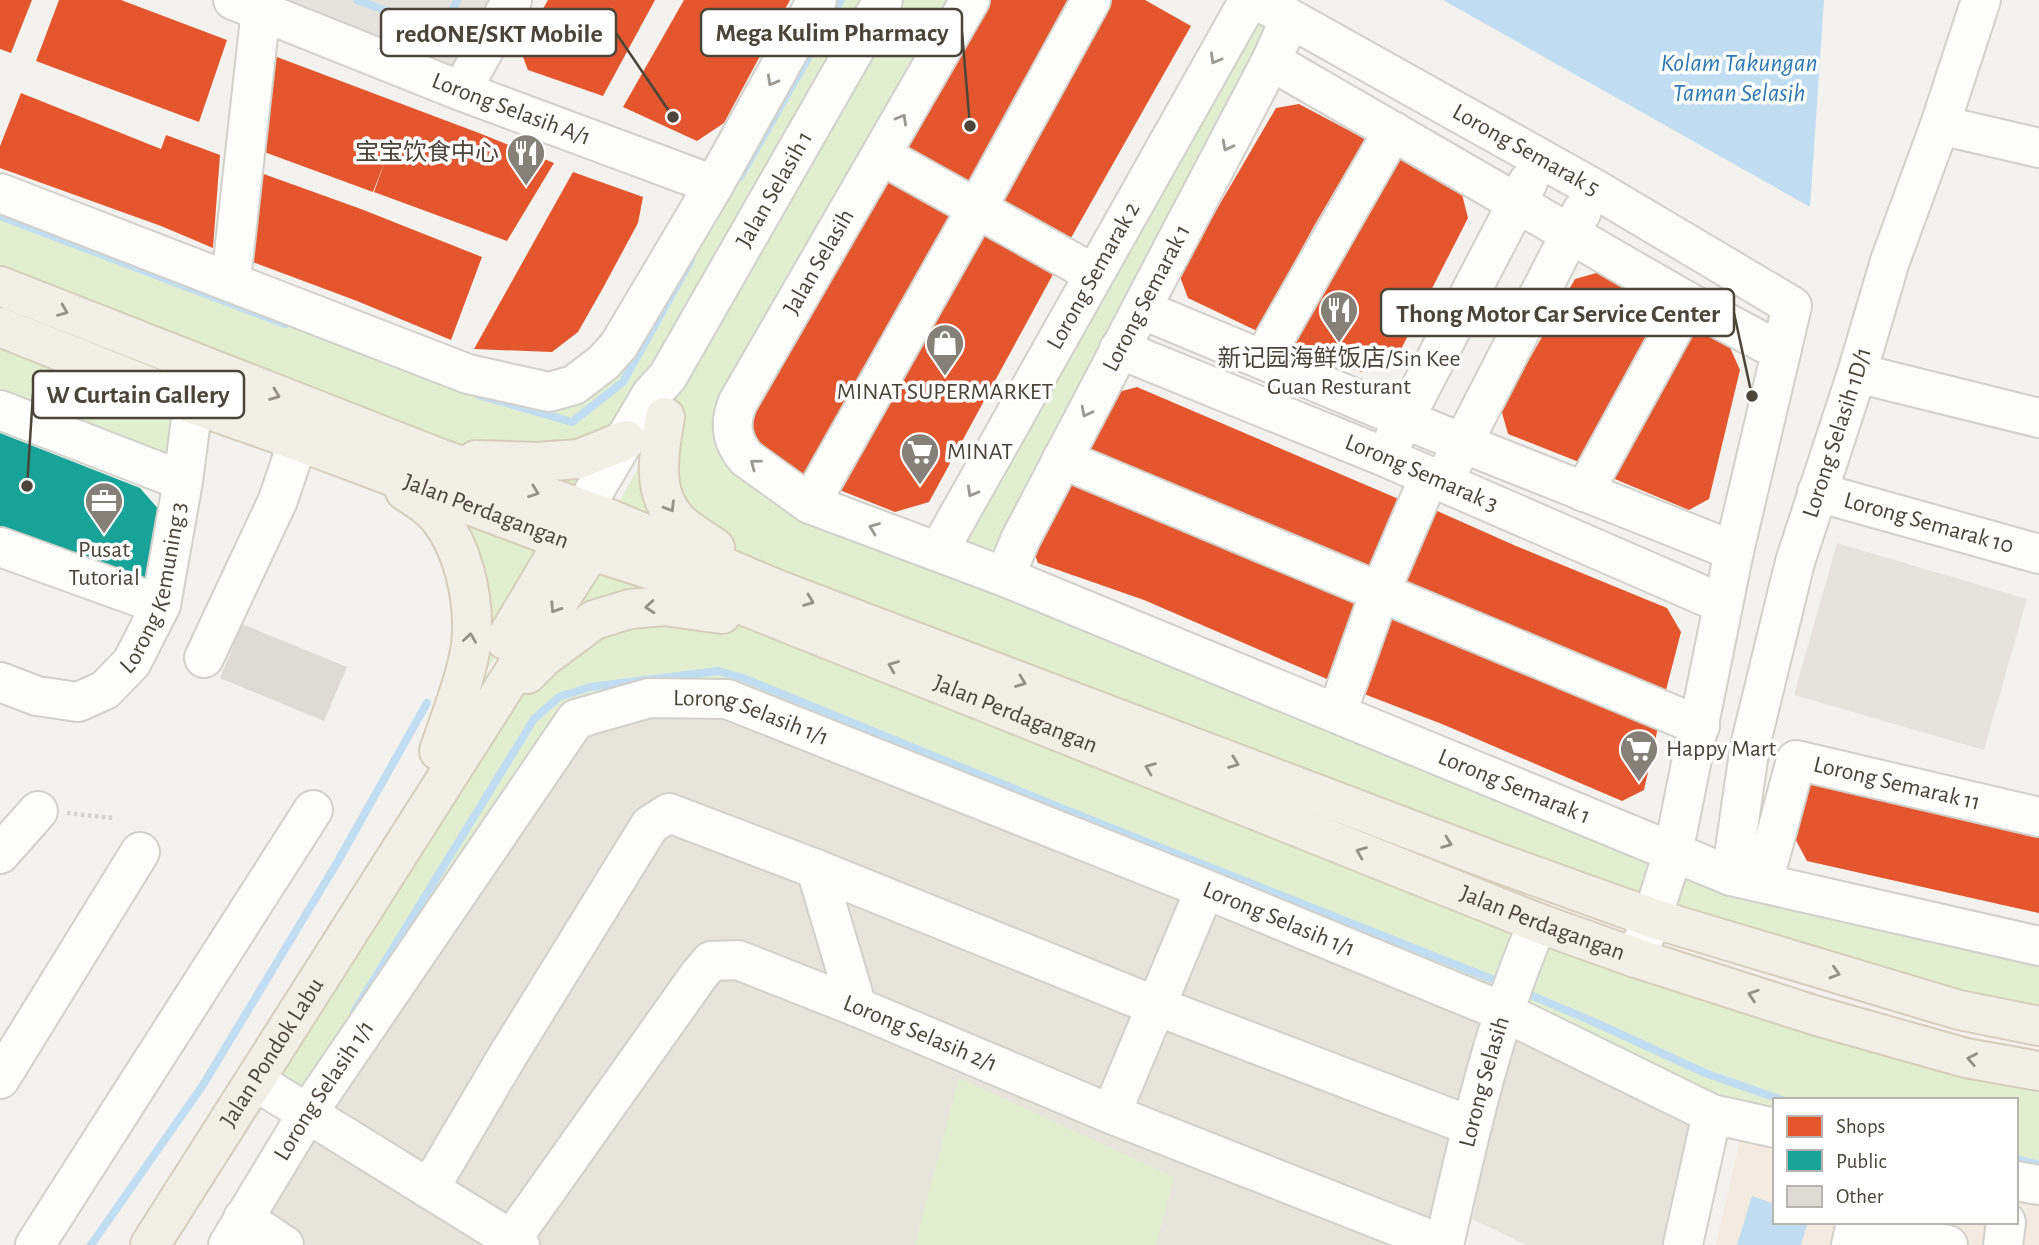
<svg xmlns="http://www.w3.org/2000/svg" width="2039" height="1245" viewBox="0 0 2039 1245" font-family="'Alegreya Sans','Noto Sans SC',sans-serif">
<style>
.residential{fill:#e7e4dc}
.commercial{fill:#f3ebdf}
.green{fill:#e1eecf}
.parking{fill:#e6e3df}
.water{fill:#c0ddf1}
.shops{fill:#e4572e}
.public{fill:#17a398}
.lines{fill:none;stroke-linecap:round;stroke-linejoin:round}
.stream{stroke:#c0ddf1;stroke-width:8}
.building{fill:#dedbd6}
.minor-casing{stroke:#d2d0cb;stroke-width:42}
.major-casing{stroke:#d6cebb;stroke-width:42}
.path{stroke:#d3d2cc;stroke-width:4.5;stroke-dasharray:3.5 3.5;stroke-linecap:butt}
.minor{stroke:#fdfdfc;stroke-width:38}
.major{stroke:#f2efe6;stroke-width:38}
.oneway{stroke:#9b9791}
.oneway2{stroke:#969187}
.labels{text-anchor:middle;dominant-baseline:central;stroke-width:7;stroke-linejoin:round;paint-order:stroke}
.street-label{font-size:24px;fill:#4b4439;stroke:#fff}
.poi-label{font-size:24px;fill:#4b4439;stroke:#fff}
.water-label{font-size:26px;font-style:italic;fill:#2e7ab2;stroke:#fff}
.leader{fill:none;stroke:#4b4439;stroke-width:2.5}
.callout-dot{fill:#4b4439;stroke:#fff;stroke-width:2.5}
.callout{fill:#fff;stroke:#4b4439;stroke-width:2.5}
.callout-label{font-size:26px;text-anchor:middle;font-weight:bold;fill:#4b4439}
</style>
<rect width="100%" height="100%" fill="#f4f2ee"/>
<path class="residential" d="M720,678L1737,1093L1701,1245H1526L1472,1219L1464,1245H216L539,727Z"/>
<path class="commercial" d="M1749,1100L1775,1108V1222H2016V1180L2039,1186V1245H1716Z"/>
<g class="green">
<path d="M817,0H877L583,510L0,286V188L468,374L574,385Z"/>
<path d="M883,0H970L733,437L938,552L1249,0L1290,19L1005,577L1673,853L2039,946V1026L1652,918L610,519L665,417L668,404Z"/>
<path d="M0,327L193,404L183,481L0,410Z"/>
<path d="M438,516L564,541L439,751L464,672Z"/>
<path d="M592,551L1538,923L2039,1071V1184L2016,1181V1100H1775V1128L727,699L576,719L307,1114L255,1081Z"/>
<path d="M959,1078L1174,1177L1156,1245H915Z"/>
</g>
<g class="parking">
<path d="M261,0H512L461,91Z"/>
<path d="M1837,543L2027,599L1984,750L1794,695Z"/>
</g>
<g class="water">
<path d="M1443,0H1824L1810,207Z"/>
<path d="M1752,1196L1775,1204V1222H1808L1801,1245H1737Z"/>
</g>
<g class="shops">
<path d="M0,0H32L11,53L0,49Z"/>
<path d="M59,0H121L227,40L199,122L36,61Z"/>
<path d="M548,0H655L603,96L528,70L520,49Z"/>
<path d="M684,0H790L724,123L697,141L623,107Z"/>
<path d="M978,0H1079L972,191L895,149Z"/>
<path d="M1105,0H1145L1191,26L1067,245L990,203Z"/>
<path d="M261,51L479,133L554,163L507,241L374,192L385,161L373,192L253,148Z"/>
<path d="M21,93L161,149L166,135L220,155L213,248L161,226L0,168V146Z"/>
<path d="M1299,104L1365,139L1314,226L1257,331L1188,298L1179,274L1276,108Z"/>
<path d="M1395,156L1462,194L1468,218L1395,361L1360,372L1292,341Z"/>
<path d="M247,168L361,209L482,257L451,340L357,301L237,256Z"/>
<path d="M882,170L959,212L810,479L754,440L749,409Z"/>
<path d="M573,172L643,197L638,223L603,288L578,332L552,352L474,349Z"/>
<path d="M980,224L1057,267L929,502L895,512L832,487Z"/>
<path d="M1600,272L1665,309L1579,462L1508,434L1501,409L1575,279Z"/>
<path d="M1696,327L1728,343L1740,370L1709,499L1689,510L1610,477Z"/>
<path d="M1137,387L1401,500L1367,578L1077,456L1111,394Z"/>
<path d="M1066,476L1361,598L1327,679L1144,600L1038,563L1029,539Z"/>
<path d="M1426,506L1516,546L1667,608L1681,632L1664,698L1393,585Z"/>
<path d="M1384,609L1659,723L1644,790L1622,801L1442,724L1351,689Z"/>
<path d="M1809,769L2039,828V913L1807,861L1792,833Z"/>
</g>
<path class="public" d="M0,433L140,488L161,512L149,586L0,527Z"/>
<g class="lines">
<g class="stream">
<path d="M357,0L422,24L450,16L457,1"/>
<path d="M740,177L841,0"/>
<path d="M0,216L285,324"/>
<path d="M478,395L572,422L623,382L691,260"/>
<path d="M1521,991L1594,1022L1705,1073L1782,1100"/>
<path d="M354,1012L534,719L559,697L590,687L718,671L743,678L1061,808L1502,983"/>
<path d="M2016,1159L2039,1165"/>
<path d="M91,1245L203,1085L338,861L427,703"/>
</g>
</g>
<path class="building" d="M242,624L347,667L324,721L220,678Z"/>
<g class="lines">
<g class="minor-casing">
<g id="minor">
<path id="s1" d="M233,0L461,91L714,185"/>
<path id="s2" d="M970,0L738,402C729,423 731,440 746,458L810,504L1005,577L1731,876L2039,946"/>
<path id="s3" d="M1257,0L1595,189L1792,306L1734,551L1673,853L1652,918L1636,958"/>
<path d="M1271,61L1688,302L1781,352"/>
<path d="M461,91L512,0"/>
<path d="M1940,125L2039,148"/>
<path d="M881,155L1094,274"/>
<path d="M0,193L468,374L549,392L574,385L604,362L619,345L714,185L817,0"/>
<path d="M231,280L261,9"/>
<path d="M1141,309L1462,443L1734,551"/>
<path id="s4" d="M1119,349L1385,457L1723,604"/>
<path d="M1263,359L1393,131"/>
<path d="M1857,373L2039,418"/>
<path d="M0,410L183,481"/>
<path d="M1394,439L1528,182"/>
<path d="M1062,459L1700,726"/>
<path d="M1451,466L1582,211"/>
<path d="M1584,492L1688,302"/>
<path id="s5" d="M1817,492L2039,554"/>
<path d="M810,504L977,208L1091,0"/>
<path id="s6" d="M583,510L651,395L668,376L883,0"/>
<path d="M0,547L161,605"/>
<path id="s7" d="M938,552L1249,0"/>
<path id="s8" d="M1005,577L1020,540L1271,61L1290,19"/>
<path d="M204,658L278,500L298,441"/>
<path id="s9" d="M0,682L37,696L78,702L105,690L132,662L161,605L183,481L193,404"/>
<path d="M1337,713L1380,592L1429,477"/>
<path d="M0,854L38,811"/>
<path d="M816,869L857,1007"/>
<path id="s10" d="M1731,876L1750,746L1795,562L1857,373L1890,261L1940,125L1981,0"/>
<path id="s11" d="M1763,883L1796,760L2039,817"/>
<path d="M0,1079L140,852"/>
<path d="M255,1081L520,1245"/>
<path d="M1111,1114L1205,889"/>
<path d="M2016,1181L2039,1185"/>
<path d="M429,1189L508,1055L650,825L669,813L816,869L1156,1006L1471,1126"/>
<path d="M243,1218L284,1245"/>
<path id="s12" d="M511,1240L699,975L711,961L738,960L857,1007L1111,1114L1444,1245"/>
<path d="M1683,1244L1712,1114"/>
<path d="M35,1245L313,810"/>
<path id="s13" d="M228,1245L307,1114L576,719L649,698L727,699L1205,889L1504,1012L1712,1114L1775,1128"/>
<path id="s14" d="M1444,1245C1469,1136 1493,1025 1538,923"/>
<path d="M1851,1245L1855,1227L1948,1245"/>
<path d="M2003,1245L2006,1222"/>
</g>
</g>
<g class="major-casing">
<g id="major">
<path d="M0,286L439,458L610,519L781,591L1496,862L1652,918L1959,1010L2039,1026"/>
<path id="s15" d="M0,327L193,404L298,441L592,551L667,575L1538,923L1636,958L1817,1016L1966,1058L2039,1071"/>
<path d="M665,417C659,453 650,493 679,522C689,532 704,540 715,548"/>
<path d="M476,460L537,462L579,459L626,440"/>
<path d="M405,491C416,498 431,507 439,518C462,547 473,593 472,631C472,664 450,718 439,751"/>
<path d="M505,640L576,521"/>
<path d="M527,674L544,657L594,620L630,609L664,606L722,614"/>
<path id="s16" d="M150,1245L604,530"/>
</g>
</g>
<path class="path" d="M67,813L113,818"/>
<use href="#minor" class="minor"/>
<use href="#major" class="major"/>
</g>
<defs><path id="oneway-chevron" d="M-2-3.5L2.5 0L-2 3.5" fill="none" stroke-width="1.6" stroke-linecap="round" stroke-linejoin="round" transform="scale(1.75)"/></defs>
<g class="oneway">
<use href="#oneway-chevron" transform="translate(1215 59) rotate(120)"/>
<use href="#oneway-chevron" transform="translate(772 81) rotate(119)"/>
<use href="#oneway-chevron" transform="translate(902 119) rotate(-60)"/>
<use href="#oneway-chevron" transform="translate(1227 146) rotate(118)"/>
<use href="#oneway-chevron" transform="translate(1086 412) rotate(117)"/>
<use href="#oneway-chevron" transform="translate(755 464) rotate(-143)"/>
<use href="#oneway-chevron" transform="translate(972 492) rotate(119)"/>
<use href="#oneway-chevron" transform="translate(874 528) rotate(-159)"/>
</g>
<g class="oneway2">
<use href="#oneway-chevron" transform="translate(63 311) rotate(22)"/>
<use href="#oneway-chevron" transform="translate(275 395) rotate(21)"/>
<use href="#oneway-chevron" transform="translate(534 492) rotate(20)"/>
<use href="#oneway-chevron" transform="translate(670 507) rotate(59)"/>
<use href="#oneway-chevron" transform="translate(809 601) rotate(21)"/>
<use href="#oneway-chevron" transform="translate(650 607) rotate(175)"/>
<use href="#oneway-chevron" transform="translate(555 608) rotate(123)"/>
<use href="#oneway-chevron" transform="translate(470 638) rotate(-82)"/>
<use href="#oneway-chevron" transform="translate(893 666) rotate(-158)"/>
<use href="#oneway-chevron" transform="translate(1021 682) rotate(21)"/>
<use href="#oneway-chevron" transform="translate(1234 763) rotate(21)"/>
<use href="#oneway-chevron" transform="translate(1150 768) rotate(-158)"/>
<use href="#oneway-chevron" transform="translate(1447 843) rotate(21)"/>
<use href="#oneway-chevron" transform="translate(1361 852) rotate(-158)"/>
<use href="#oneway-chevron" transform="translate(1835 973) rotate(17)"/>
<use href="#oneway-chevron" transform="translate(1753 995) rotate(-162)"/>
<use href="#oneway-chevron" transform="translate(1972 1059) rotate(-169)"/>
</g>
<defs>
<g id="restaurant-pin" transform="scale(2.0125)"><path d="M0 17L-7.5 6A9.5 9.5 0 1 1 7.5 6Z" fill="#868178" stroke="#fff"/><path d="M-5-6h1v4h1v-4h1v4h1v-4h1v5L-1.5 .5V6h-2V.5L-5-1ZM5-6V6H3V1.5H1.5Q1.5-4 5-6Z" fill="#fff"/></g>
<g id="shop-pin" transform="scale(2.0125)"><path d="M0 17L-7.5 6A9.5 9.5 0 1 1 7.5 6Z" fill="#868178" stroke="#fff"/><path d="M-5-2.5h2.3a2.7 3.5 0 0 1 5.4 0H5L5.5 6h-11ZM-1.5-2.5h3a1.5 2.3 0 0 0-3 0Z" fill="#fff"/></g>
<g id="supermarket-pin" transform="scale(2.0125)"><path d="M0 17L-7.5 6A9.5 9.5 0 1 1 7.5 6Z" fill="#868178" stroke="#fff"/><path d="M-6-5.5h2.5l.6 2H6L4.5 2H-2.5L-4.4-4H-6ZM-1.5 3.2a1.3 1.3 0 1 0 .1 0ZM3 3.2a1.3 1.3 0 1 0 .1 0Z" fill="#fff"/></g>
<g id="office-pin" transform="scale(2.0125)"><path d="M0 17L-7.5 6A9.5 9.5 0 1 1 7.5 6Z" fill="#868178" stroke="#fff"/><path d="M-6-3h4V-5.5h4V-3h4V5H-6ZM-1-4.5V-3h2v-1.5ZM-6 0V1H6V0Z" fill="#fff"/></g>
</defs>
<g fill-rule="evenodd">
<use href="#restaurant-pin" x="526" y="153"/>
<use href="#restaurant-pin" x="1339" y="310"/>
<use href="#shop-pin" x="945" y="343"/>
<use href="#supermarket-pin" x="920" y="452"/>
<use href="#office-pin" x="104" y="501"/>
<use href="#supermarket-pin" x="1639" y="749"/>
</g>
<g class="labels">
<g class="street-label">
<text stroke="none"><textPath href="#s1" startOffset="299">Lorong Selasih A/1</textPath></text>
<text stroke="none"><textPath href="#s3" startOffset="308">Lorong Semarak 5</textPath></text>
<text stroke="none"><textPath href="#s6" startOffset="374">Jalan Selasih 1</textPath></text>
<text transform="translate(819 262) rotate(-60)">Jalan Selasih</text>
<text stroke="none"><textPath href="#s7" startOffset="317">Lorong Semarak 2</textPath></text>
<text stroke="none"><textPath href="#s8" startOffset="313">Lorong Semarak 1</textPath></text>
<text stroke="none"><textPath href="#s10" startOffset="457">Lorong Selasih 1D/1</textPath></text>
<text stroke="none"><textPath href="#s4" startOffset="327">Lorong Semarak 3</textPath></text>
<text stroke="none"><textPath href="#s15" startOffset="520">Jalan Perdagangan</textPath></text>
<text stroke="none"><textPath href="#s5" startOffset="116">Lorong Semarak 10</textPath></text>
<text stroke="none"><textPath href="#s9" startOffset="228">Lorong Kemuning 3</textPath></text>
<text stroke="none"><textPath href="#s15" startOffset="1087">Jalan Perdagangan</textPath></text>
<text stroke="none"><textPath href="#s13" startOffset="812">Lorong Selasih 1/1</textPath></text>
<text stroke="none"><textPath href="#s11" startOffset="231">Lorong Semarak 11</textPath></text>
<text stroke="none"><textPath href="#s2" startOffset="1362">Lorong Semarak 1</textPath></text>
<text stroke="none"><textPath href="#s13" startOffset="1379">Lorong Selasih 1/1</textPath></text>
<text stroke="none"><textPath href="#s15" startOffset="1654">Jalan Perdagangan</textPath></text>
<text stroke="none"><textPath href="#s12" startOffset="567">Lorong Selasih 2/1</textPath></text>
<text stroke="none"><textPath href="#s16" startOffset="228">Jalan Pondok Labu</textPath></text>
<text stroke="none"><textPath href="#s14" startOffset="168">Lorong Selasih</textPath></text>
<text stroke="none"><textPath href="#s13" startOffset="182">Lorong Selasih 1/1</textPath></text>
</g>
<g class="poi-label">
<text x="499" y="153" text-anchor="end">宝宝饮食中心</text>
<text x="1339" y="359">新记园海鲜饭店/Sin Kee<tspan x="1339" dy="28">Guan Resturant</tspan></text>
<text x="945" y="392">MINAT SUPERMARKET</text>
<text x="947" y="452" text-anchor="start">MINAT</text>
<text x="104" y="550">Pusat<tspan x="104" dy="28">Tutorial</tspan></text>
<text x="1666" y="749" text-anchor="start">Happy Mart</text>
</g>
<g class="water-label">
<text x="1739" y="63">Kolam Takungan<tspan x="1739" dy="30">Taman Selasih</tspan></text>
</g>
</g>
<path class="leader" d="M970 126L962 32M673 117L616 33M1752 396L1734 313M27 486L33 394"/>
<g class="callout-dot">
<circle cx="970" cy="126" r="7"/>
<circle cx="673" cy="117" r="7"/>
<circle cx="1752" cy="396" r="7"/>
<circle cx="27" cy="486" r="7"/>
</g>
<g class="callout">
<rect x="701" y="9" width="261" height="47" rx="7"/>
<rect x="381" y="9" width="235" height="47" rx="7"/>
<rect x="1381" y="289" width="353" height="47" rx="7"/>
<rect x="33" y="371" width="211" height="47" rx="7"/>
</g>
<g class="callout-label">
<text x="832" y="41">Mega Kulim Pharmacy</text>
<text x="499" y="42">redONE/SKT Mobile</text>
<text x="1558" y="322">Thong Motor Car Service Center</text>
<text x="138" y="403">W Curtain Gallery</text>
</g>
<rect x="1773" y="1098" width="245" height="126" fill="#ffffff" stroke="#b7b4b0" stroke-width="2"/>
<rect x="1787" y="1116" width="35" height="21" fill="#e4572e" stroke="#b7b4b0" stroke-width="2"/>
<text x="1836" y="1133" font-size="21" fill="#4b4439">Shops</text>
<rect x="1787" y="1150" width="35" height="21" fill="#17a398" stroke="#b7b4b0" stroke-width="2"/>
<text x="1836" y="1168" font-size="21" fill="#4b4439">Public</text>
<rect x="1787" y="1186" width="35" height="21" fill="#dedbd6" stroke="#b7b4b0" stroke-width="2"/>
<text x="1836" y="1203" font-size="21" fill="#4b4439">Other</text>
</svg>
